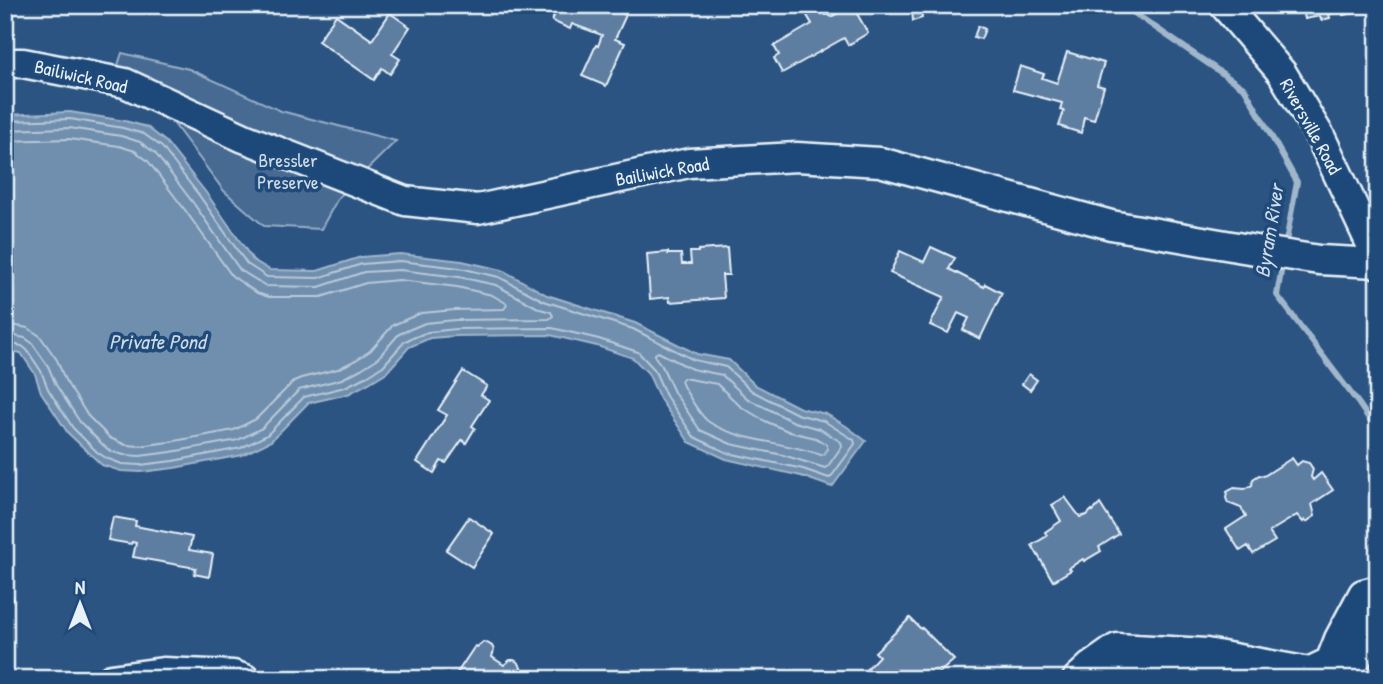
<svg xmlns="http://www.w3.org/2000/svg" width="1383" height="684" viewBox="0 0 1383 684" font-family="'Patrick Hand',sans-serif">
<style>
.green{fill:#476b93;stroke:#98aec6;stroke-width:2}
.water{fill:#708ead;stroke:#a0b6cb;stroke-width:2}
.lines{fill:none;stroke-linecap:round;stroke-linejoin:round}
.shore{stroke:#b8c9da;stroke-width:2}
.stream{stroke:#a0b6cb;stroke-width:6}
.building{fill:#5d7da1;stroke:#e8f1f8;stroke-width:2}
.minor-casing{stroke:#e8f1f8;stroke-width:33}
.minor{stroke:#1f4a7a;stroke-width:28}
.labels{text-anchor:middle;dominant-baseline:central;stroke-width:7;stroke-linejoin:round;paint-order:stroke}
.street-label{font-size:19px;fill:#e8f1f8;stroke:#1f4a7a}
.park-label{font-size:19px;fill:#d0dde9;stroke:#1f4a7a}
.water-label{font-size:21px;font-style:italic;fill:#d0dde9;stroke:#1f4a7a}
</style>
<rect width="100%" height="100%" fill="#2b5482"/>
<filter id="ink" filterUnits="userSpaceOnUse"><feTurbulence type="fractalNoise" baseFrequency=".0143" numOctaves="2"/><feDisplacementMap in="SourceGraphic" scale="14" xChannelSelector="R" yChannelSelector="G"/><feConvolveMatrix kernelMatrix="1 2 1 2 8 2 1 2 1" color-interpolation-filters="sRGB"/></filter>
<g filter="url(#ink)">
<path class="green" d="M122,53L189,69L281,111L396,141L338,198L321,229L264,226L224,191L156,100L111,86Z"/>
<path class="water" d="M70,112L125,121L147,127L166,142L207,194L253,260L270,270L317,271L361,257L400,254L462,261L502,270L547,295L635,323L697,354L729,360L755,385L800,408L826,414L846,426L866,441L832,487L801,476L726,459L689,442L660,399L648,373L633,358L597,346L550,335L456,336L430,338L409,347L387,372L369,383L348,394L308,403L271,441L242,455L174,468L141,472L121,471L102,465L68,433L41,392L35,374L21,353L5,350V115Z"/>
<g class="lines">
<g class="shore">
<path d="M5,121L70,119L123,128L144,134L162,147L201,198L247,264L267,277L318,278L362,264L400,261L460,268L499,277L544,301L633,329L694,360L726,367L752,391L797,414L824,421L854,440L855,444L831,477L829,478L803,469L728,453L694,437L666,396L654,369L638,352L599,339L552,328L456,329L428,332L405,341L383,366L365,377L345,387L304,397L267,435L241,448L173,461L140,465L122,464L106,458L97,452L73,428L48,389L41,371L27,350L22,346L5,343"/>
<path d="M5,130L69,128L121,136L140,142L155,153L194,204L240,270L266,286L319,287L364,272L400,270L459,277L496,285L540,309L551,312L553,316L549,319L455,320L425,323L399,334L377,359L361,369L342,379L299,390L262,428L238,440L171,452L140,456L124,455L110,451L103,445L80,422L56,385L48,366L32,343L25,338L5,334"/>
<path d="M5,141L69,139L119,146L135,151L148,161L185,210L232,276L257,293L269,297H321L366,283L399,280L457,287L492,295L506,303L507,305L504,309L455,310L421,313L393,325L370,351L356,360L338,369L301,378L294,381L256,419L234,430L169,442L140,446L126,445L110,438L88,416L65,380L57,360L40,336L28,328L5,324"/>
<path d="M658,352L692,369L722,375L748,399L794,422L820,429L841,442L842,446L828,466L825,468L783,455L731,444L700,430L674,392L662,366L655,357V354Z"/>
<path d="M683,378L717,384L740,406L765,421L790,432L816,438L827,445V449L824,454L821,455C787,442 737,441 709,422C700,416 689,396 683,386L681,381Z"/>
</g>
<g class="stream">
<path d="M1113,5L1127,8L1245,89L1297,182L1285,247"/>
<path d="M1283,261L1277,295L1359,404L1378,432"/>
</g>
</g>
<g class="building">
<path d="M537,5H603L626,15L615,39L625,43L606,86L582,76L596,45L598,46L602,35L572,24L570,29L552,21L554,16L536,9Z"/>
<path d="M805,5H820L826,15L828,14L831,17L852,5L868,33L848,45L844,38L782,73L774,58L779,55L774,46L812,24L802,7Z"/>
<path d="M1302,5H1363L1365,11L1343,15L1342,12L1329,14L1330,18L1321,20L1320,16L1305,19Z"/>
<path d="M921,9L922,18L913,21L912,10Z"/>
<path d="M390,13L410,27L392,54L400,59L390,74L382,68L374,80L318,41L336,15L372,40Z"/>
<path d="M978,26L985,29L981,39L974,37Z"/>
<path d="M1067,52L1104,63L1097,85L1104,87L1094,120L1084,117L1081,133L1059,126L1064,111L1060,110L1062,103L1013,90L1020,66L1044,74L1042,78L1057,83Z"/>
<path d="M931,247L955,258L949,269L984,287L985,284L1002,293L980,339L963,330L969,318L958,313L948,333L930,325L944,297L890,273L900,251L924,262Z"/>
<path d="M727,248L729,275H722L724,298L670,302L669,297L650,299L647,254L668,252V254H681L682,264H691L690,252H698V250Z"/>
<path d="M463,371L487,386L481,395L489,400L472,426L475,428L466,443L462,440L446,463L441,461L434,473L417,462L447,415L438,410Z"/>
<path d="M1029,374L1037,380L1030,390L1022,384Z"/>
<path d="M1292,458L1297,465L1302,461L1309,463L1313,469L1311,477L1313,480L1321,473L1333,490L1312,504L1315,516L1306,522L1305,520L1303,522L1297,515L1269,532L1275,541L1253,554L1248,546L1240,551L1226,529L1246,516L1241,508L1228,503L1226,498L1227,492L1234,488L1245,489L1252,485L1253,479L1259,475L1264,476Z"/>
<path d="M1065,497L1080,517L1087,515L1092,510L1093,511L1100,504L1119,534L1099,547L1101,551L1084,561L1083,559L1069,568L1071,570L1053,581L1032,545L1047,536L1045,532L1061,521L1052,505Z"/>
<path d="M113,517L136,521L135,526L192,537L189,550L213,554L209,577L194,574L196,568L133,557L136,543L132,542L131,544L108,540Z"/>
<path d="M469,517L494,534L472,567L446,550Z"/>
<path d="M5,588L14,599L5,606Z"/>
<path d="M910,618L921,629L922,628L954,660L932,679H871L864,672L879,656L875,652Z"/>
<path d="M483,642L487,643L492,646L494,650L492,657L504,665L510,660H514L519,663L521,668L519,679H453L475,646L477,647Z"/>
</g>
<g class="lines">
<g class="minor-casing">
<g id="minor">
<path d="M1224,5L1282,73L1321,138L1378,259"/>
<path d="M5,63H23L125,83L244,138L405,201L478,209L689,163L797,157L880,162L1111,225L1243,248L1319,260L1378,263"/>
<path d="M111,679L163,672L233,675L245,679"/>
<path d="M1077,679L1090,667L1117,648L1206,653L1309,672L1330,662L1339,639L1363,594L1378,590"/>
<path d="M1117,679L1131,671L1156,672L1210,679"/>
<path d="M1344,679L1358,656L1367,630L1378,612"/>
</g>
</g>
<use href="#minor" class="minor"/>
</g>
</g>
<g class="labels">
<g class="street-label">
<text transform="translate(81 76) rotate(13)">Bailiwick Road</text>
<text transform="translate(1311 126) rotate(61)">Riversville Road</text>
<text transform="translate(662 171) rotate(-10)">Bailiwick Road</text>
</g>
<g class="park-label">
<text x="288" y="160">Bressler<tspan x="288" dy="22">Preserve</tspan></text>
</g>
<g class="water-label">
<text transform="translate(1269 231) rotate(-81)">Byram River</text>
<text x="157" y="341">Private Pond</text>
</g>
</g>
<rect width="1383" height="684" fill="none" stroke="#1f4a7a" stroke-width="28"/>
<rect x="14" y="14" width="1355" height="656" fill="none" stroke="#e8f1f8" stroke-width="2.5" filter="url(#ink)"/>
<g transform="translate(80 604)" stroke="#1f4a7a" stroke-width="5" paint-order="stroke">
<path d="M0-5L12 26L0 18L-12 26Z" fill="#e8f1f8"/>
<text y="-10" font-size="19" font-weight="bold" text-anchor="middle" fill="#e8f1f8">N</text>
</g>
</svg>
